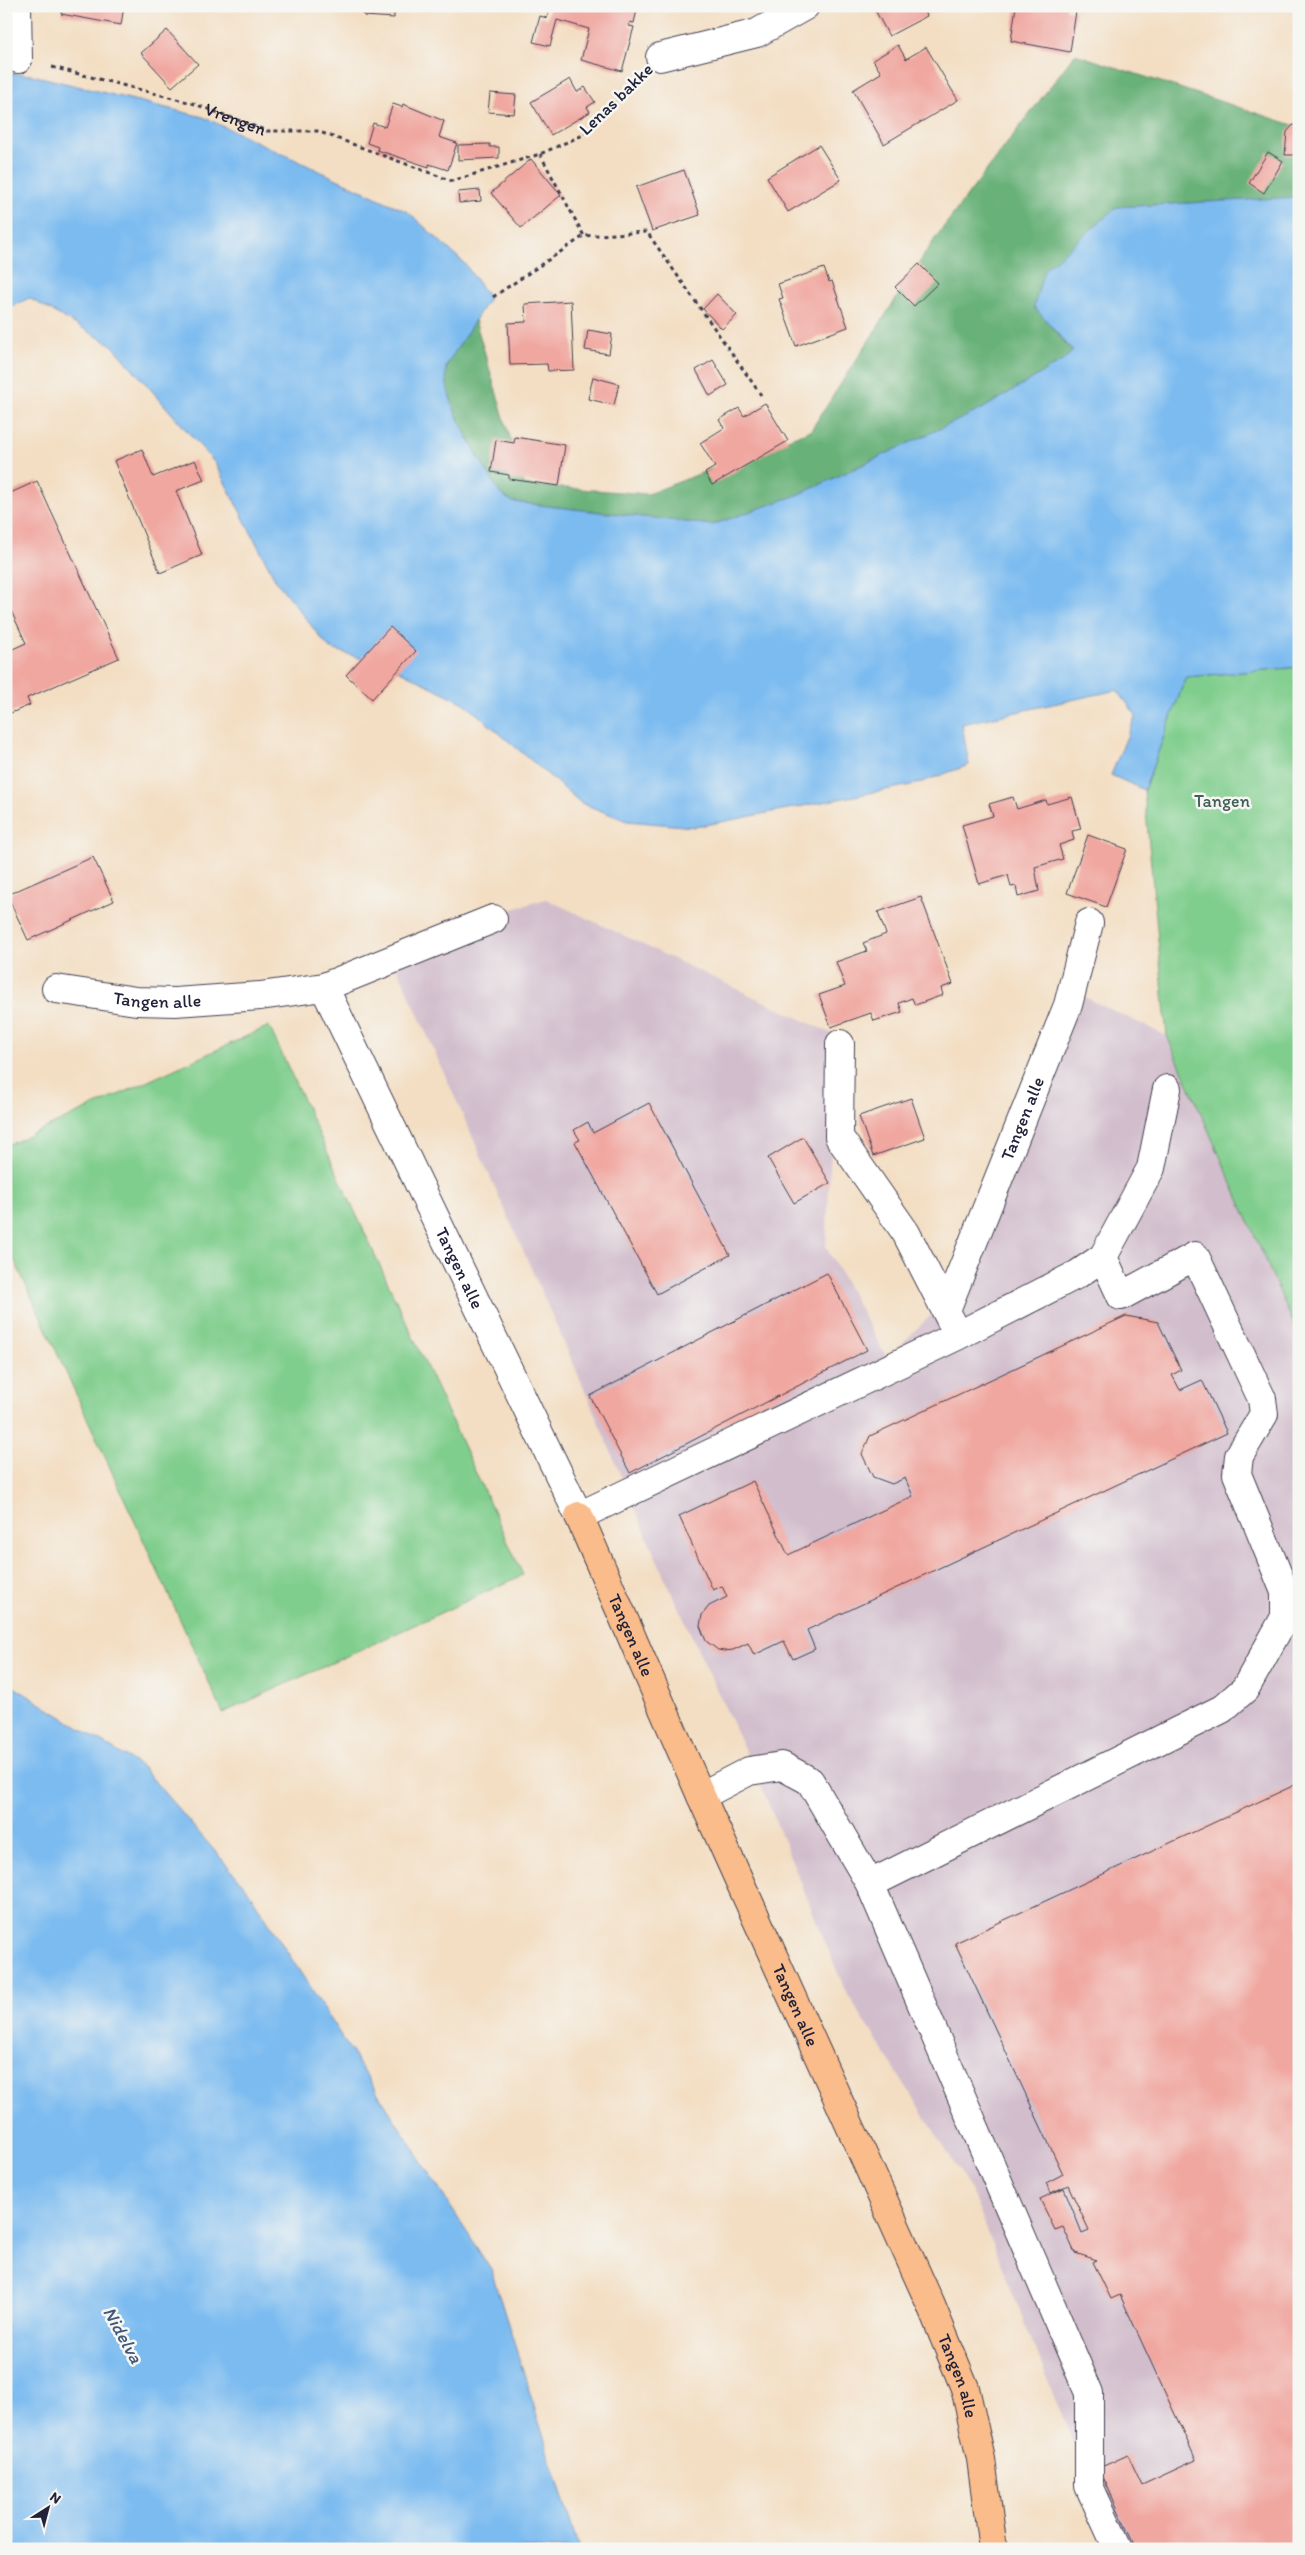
<svg xmlns="http://www.w3.org/2000/svg" width="1305" height="2555" viewBox="0 0 1305 2555" font-family="Itim,sans-serif">
<style>
.industrial{fill:#d1bdcc}
.green{fill:#80ce8d;stroke:#517864}
.forest{fill:#68b178;stroke:#456a5a}
.water{fill:#7cbbf0;stroke:#4f6e96}
.building{fill:#f0a7a0}
.lines{fill:none;stroke-linecap:round;stroke-linejoin:round}
.minor-casing{stroke:#413e4f;stroke-width:30}
.major-casing{stroke:#413e4f;stroke-width:30}
.path{stroke:#413e4f;stroke-width:3;stroke-dasharray:4 4;stroke-linecap:butt}
.minor{stroke:#fff;stroke-width:28}
.major{stroke:#f9bc8a;stroke-width:28}
.labels{text-anchor:middle;dominant-baseline:central;stroke-width:5;stroke-linejoin:round;paint-order:stroke}
.street-label{font-size:18px;fill:#22223b;stroke:#f6f6f2}
.park-label{font-size:18px;fill:#435e58;stroke:#f6f6f2}
.water-label{font-size:19px;font-style:italic;fill:#42587a;stroke:#f6f6f2}
</style>
<rect width="100%" height="100%" fill="#f6f6f2"/>
<filter id="ink" filterUnits="userSpaceOnUse"><feTurbulence type="fractalNoise" baseFrequency=".02" numOctaves="2"/><feDisplacementMap in="SourceGraphic" scale="10" xChannelSelector="R" yChannelSelector="G"/><feConvolveMatrix kernelMatrix="1 2 1 2 8 2 1 2 1" color-interpolation-filters="sRGB"/></filter>
<filter id="wash" filterUnits="userSpaceOnUse"><feTurbulence type="fractalNoise" baseFrequency=".0096" numOctaves="4" result="noise"/><feDisplacementMap in="SourceGraphic" scale="20" xChannelSelector="R" yChannelSelector="G"/><feGaussianBlur stdDeviation="1.12" result="paint"/><feColorMatrix in="noise" values="0 0 0 0 0 0 0 0 0 0 0 0 0 0 0 0 0 1.4 0 .05"/><feComposite in="paint" operator="in"/></filter>
<g filter="url(#wash)">
<rect width="100%" height="100%" fill="#f3dec3"/>
<path class="industrial" d="M546,899L837,1036L826,1247L887,1358L962,1285L1080,995L1167,1036L1299,1336V2549H1116L970,2188L844,1988L760,1783L663,1574L574,1365L388,947Z"/>
<g class="green">
<path d="M1299,667V1336L1167,1036L1144,790L1186,677Z"/>
<path d="M269,1026L523,1575L223,1713L6,1242V1146Z"/>
</g>
<path class="forest" d="M1075,54L1299,127V197L1117,207L1034,307L1073,352L1062,361L982,409L800,494L712,525L513,502L500,494C486,467 436,393 447,366C453,350 466,334 475,320L524,485L648,494L811,430L936,237Z"/>
<g class="water">
<path d="M6,73L32,75L203,117L408,212L464,263L489,298L446,366C442,405 481,459 500,494L513,502L712,525L800,494L982,409L1062,361L1073,351L1034,307L1044,270L1117,207L1299,197V667L1186,677L1144,790L1111,775L1136,715L1117,690L962,724L969,765L916,784L695,827L627,821L581,803L464,703L400,671L329,648L276,581L215,463L112,345L29,298L6,310Z"/>
<path d="M6,1682L142,1767L245,1886L491,2270L579,2549H6Z"/>
</g>
<g id="blocks">
<g class="building">
<path d="M63,6H124L121,25L61,14Z"/>
<path d="M364,6H429V10L394,8V18L364,16Z"/>
<path d="M550,6H638L634,23L630,22L629,26L634,27L622,71L581,60L589,29L557,20L550,46L533,42L540,16L547,18Z"/>
<path d="M878,6H923L927,16L889,36L874,8Z"/>
<path d="M1016,6H1067L1066,10L1076,11L1070,52L1011,41Z"/>
<path d="M167,30L198,64L172,87L141,53Z"/>
<path d="M898,45L906,59L926,47L958,100L884,144L853,90L881,73L873,60Z"/>
<path d="M570,79L577,92L585,87L595,102L587,107L590,112L551,135L531,102Z"/>
<path d="M490,93L516,95L514,114L488,112Z"/>
<path d="M393,104L402,107L403,104L444,121L439,137L457,143L448,170L429,164V167L377,150L378,147L367,143L373,123L385,127Z"/>
<path d="M1293,125L1299,126V155H1285L1287,132Z"/>
<path d="M490,144V147H499V158L458,160V145Z"/>
<path d="M819,145L841,180L788,212L767,177Z"/>
<path d="M1268,152L1283,161L1264,193L1249,183Z"/>
<path d="M531,159L561,195L521,228L491,193Z"/>
<path d="M684,170L700,215L652,231L636,187Z"/>
<path d="M480,190L481,201L459,203L458,192Z"/>
<path d="M919,264L938,283L914,306L895,287Z"/>
<path d="M824,268L829,282L832,281L848,327L796,346L779,299L783,298L778,284Z"/>
<path d="M717,294L737,315L722,329L703,309Z"/>
<path d="M571,301L574,370L548,371L547,364L510,365L508,323L526,322L525,304Z"/>
<path d="M588,330L612,334L609,354L585,350Z"/>
<path d="M713,360L728,385L710,396L696,370Z"/>
<path d="M593,377L619,384L614,405L588,399Z"/>
<path d="M765,403L788,441L712,485L705,473L715,467L700,443L724,428L719,420L739,408L744,416Z"/>
<path d="M515,437L565,445L559,486L509,479V475L491,472L496,440L514,443Z"/>
<path d="M142,449L153,477L195,460L204,480L176,491L202,555L160,573L114,461Z"/>
<path d="M37,481L119,658L27,698L30,705L11,713L8,707L6,708V652L26,643L6,600V495Z"/>
<path d="M390,627L416,651L372,699L346,675Z"/>
<path d="M1013,797L1017,809L1046,800L1047,804L1072,797L1081,829L1072,831L1074,840L1059,845L1063,859L1035,867L1039,891L1018,897L1016,886L1011,887L1008,875L979,884L962,825L993,816L989,804Z"/>
<path d="M1088,835L1127,849L1106,907L1067,893Z"/>
<path d="M93,857L114,901L28,940L7,895Z"/>
<path d="M921,897L953,984L941,988L943,995L915,1005L912,998L899,1003L902,1012L874,1021L871,1013L831,1027L819,995L845,986L836,962L867,951L863,943L886,934L878,912Z"/>
<path d="M911,1098L925,1138L873,1156L859,1116Z"/>
<path d="M649,1103L730,1255L657,1294L575,1142L580,1140L574,1130L588,1122L593,1133Z"/>
<path d="M803,1137L830,1183L794,1203L768,1158Z"/>
<path d="M827,1273L867,1350L630,1473L590,1396Z"/>
<path d="M1126,1316L1158,1322L1181,1370L1172,1375L1180,1390L1202,1380L1227,1433L807,1630L815,1649L793,1659L784,1641L754,1655L748,1643L733,1650L724,1651L718,1650L706,1641L700,1626L702,1615L709,1606L727,1597L722,1586L713,1590L679,1516L753,1481L788,1555L913,1496L905,1478L892,1484L873,1477L862,1454L870,1436Z"/>
<path d="M1299,1783V2549H1136L1099,2468L1128,2455L1142,2485L1196,2460L1120,2295L1111,2299L1093,2262L1097,2260L1075,2253L1063,2227L1055,2230L1040,2199L1064,2188L1082,2233L1089,2230L1068,2185L1051,2193L1046,2183L1063,2174L955,1943Z"/>
</g>
</g>
</g>
<g filter="url(#ink)">
<use href="#blocks" fill-opacity="0" stroke="#413e4f" stroke-width="1"/>
<g class="lines">
<g class="minor-casing">
<g id="minor">
<path d="M17,6L18,59"/>
<path d="M660,57L757,33L805,6"/>
<path id="s2" d="M324,987L579,1516L957,1336L1078,1274L1103,1257L1151,1168L1167,1089"/>
<path id="s3" d="M56,989L136,1001L175,1002L260,996L324,987L493,919"/>
<path d="M840,1044L839,1137L906,1233L951,1321"/>
<path id="s4" d="M946,1310L1068,1005L1089,923"/>
<path d="M701,1796L749,1771L782,1766L810,1781L870,1884L1089,2393V2486L1118,2549"/>
<path d="M870,1884L1222,1709L1245,1689L1285,1617V1592L1237,1474L1239,1456L1264,1414L1262,1399L1195,1256L1121,1296L1103,1257"/>
</g>
</g>
<g class="major-casing">
<g id="major">
<path id="s5" d="M579,1516L701,1796L930,2303L965,2388L981,2459L993,2549"/>
</g>
</g>
<g class="path">
<path id="s1" d="M52,67L192,103L267,131H317L452,181L540,154L583,135L636,81"/>
<path d="M540,154L584,236"/>
<path d="M493,297L584,236L647,232L761,395"/>
</g>
<use href="#minor" class="minor"/>
<use href="#major" class="major"/>
</g>
</g>
<g class="labels">
<g class="street-label">
<text transform="translate(616 99) rotate(-44)">Lenas bakke</text>
<text stroke="none"><textPath href="#s1" startOffset="191">Vrengen</textPath></text>
<text stroke="none"><textPath href="#s3" startOffset="102">Tangen alle</textPath></text>
<text stroke="none"><textPath href="#s4" startOffset="206">Tangen alle</textPath></text>
<text stroke="none"><textPath href="#s2" startOffset="312">Tangen alle</textPath></text>
<text stroke="none"><textPath href="#s5" startOffset="130">Tangen alle</textPath></text>
<text stroke="none"><textPath href="#s5" startOffset="535">Tangen alle</textPath></text>
<text stroke="none"><textPath href="#s5" startOffset="940">Tangen alle</textPath></text>
</g>
<g class="park-label">
<text x="1222" y="801">Tangen</text>
</g>
<g class="water-label">
<text transform="translate(123 2335) rotate(61)">Nidelva</text>
</g>
</g>
<rect width="1305" height="2555" fill="none" stroke="#f6f6f2" stroke-width="25"/>
<g transform="translate(48 2508) rotate(36)" stroke="#f6f6f2" stroke-width="4" paint-order="stroke">
<path d="M0-4L9 19L0 12L-9 19Z" fill="#22223b"/>
<text y="-8" font-size="14" font-weight="bold" text-anchor="middle" fill="#22223b">N</text>
</g>
</svg>
